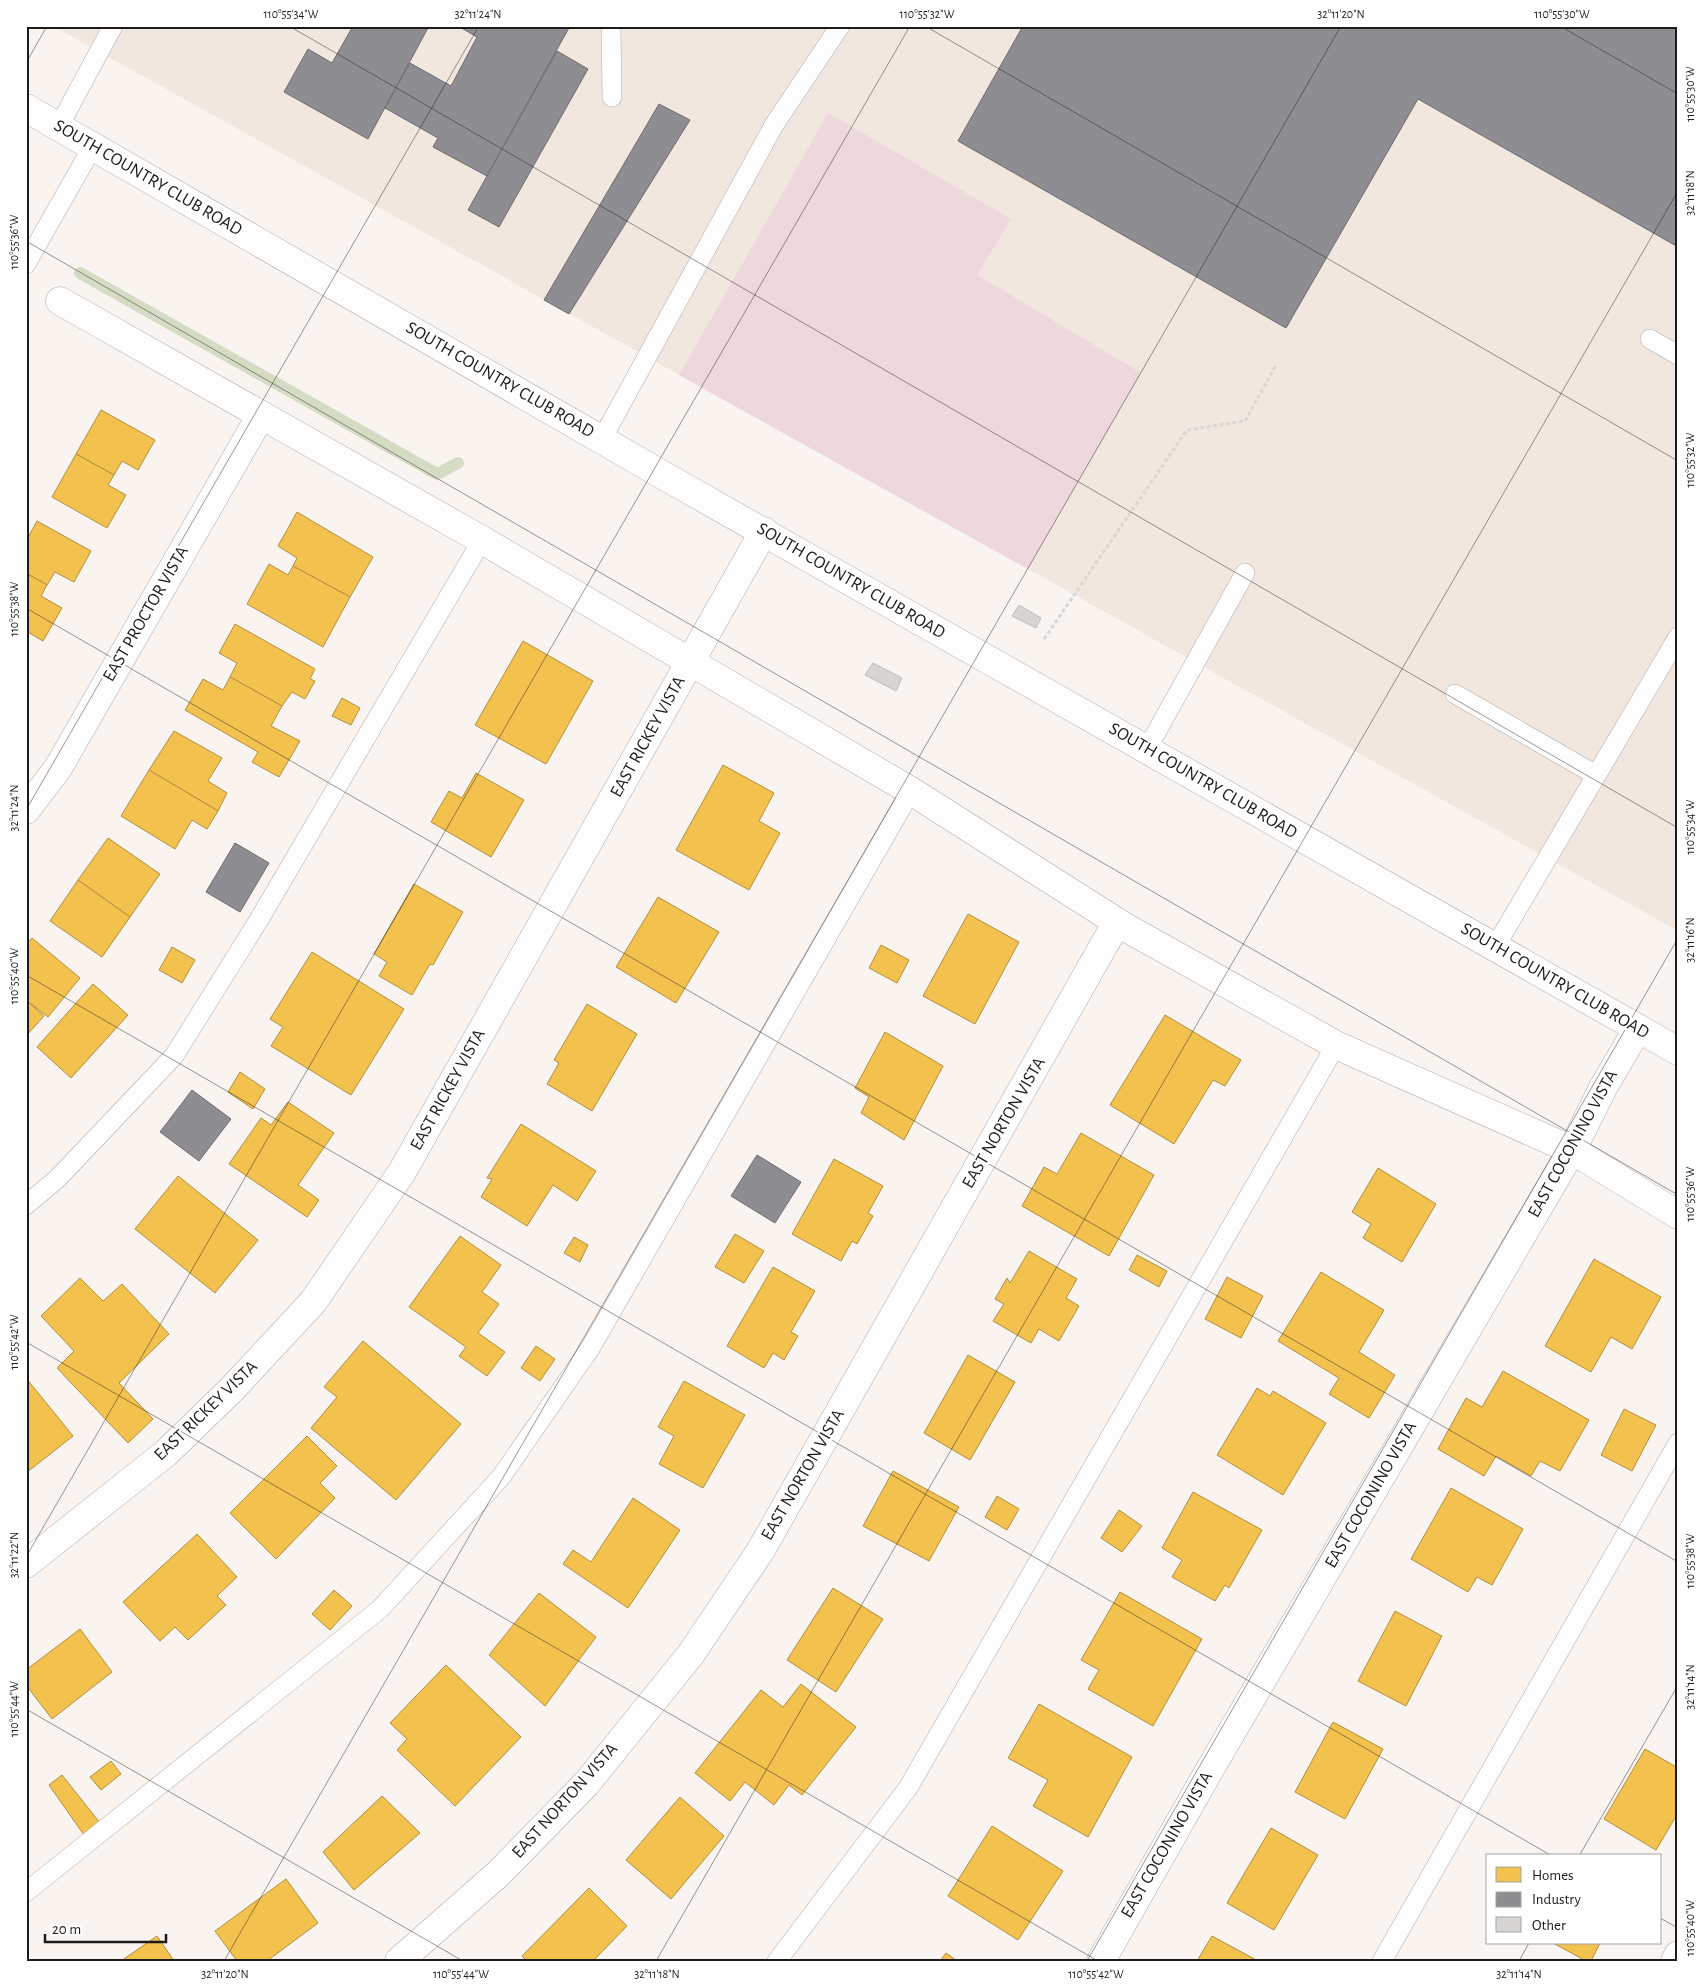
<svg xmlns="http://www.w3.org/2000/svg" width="1704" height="1987" viewBox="0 0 1704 1987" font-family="'Alegreya Sans',sans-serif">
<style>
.built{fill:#f1e7de}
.green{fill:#edd8dc}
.homes{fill:#f2c14e;stroke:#b28f3e}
.industry{fill:#8d8d92;stroke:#6c6b6d}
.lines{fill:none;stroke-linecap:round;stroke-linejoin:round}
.stream{stroke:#d5dcc5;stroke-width:12}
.building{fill:#d7d4d1;stroke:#bfbcb9}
.service-casing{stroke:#aeaba8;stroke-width:20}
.minor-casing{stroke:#aeaba8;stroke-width:29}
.tertiary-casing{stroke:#aeaba8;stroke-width:29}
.path{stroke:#d8d7d6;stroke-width:3;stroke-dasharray:4 2.5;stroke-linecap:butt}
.service{stroke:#fefdfd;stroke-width:19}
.minor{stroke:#fefdfd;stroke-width:28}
.tertiary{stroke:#fefdfd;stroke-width:28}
.ticks{fill:none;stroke:#1e1b18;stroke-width:1;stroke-opacity:0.45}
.labels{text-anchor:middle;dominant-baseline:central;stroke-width:5;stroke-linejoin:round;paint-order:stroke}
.street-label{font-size:18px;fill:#1e1b18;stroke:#fff}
.neatline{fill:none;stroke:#1e1b18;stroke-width:2}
.ticks-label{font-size:12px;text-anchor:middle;fill:#1e1b18}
</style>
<rect width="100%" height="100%" fill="#f9f4f0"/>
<path class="built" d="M53,26H1678V931L543,299Z"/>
<path class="green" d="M828,113L1011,219L977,275L1141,373L1028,569L679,375Z"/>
<g class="homes">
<path d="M101,410L155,440L138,470L122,461L114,475L76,454Z"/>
<path d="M76,454L114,475L108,485L126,495L107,528L52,497Z"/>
<path d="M297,512L373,557L350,597L293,566L297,558L278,546Z"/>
<path d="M37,521L91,551L74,582L55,572L47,585L26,573V541Z"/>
<path d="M269,564L288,575L293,566L350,597L323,647L247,604Z"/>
<path d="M26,573L47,585L41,596L62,608L43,641L26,631Z"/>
<path d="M235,624L315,669L310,679L315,681L305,699L292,692L282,706L230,677L237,663L219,653Z"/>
<path d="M523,641L593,681L546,764L475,725Z"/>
<path d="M230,677L282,706L271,726L300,741L279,777L252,762L258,752L185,710L203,679L223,690Z"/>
<path d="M342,698L360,708L351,725L332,716Z"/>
<path d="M174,731L222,758L208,781L227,793L218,811L149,770Z"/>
<path d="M723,765L774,793L759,821L780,833L749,890L676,850Z"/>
<path d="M149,770L218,811L207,829L192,820L175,849L121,816Z"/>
<path d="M476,773L524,800L491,857L431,822L449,791L462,798Z"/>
<path d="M108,838L160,874L130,917L78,880Z"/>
<path d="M78,880L130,917L102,957L50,921Z"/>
<path d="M414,884L463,912L433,965L430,964L412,995L379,976L387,962L374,954Z"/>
<path d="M658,897L719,932L676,1003L616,967Z"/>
<path d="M968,914L1019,942L975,1024L923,996Z"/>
<path d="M32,938L80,978L48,1017L26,1000V944Z"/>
<path d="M881,945L909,960L897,983L869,968Z"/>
<path d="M172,947L195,960L182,983L159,970Z"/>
<path d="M312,952L404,1009L351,1095L271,1046L283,1027L270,1019Z"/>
<path d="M93,984L128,1015L71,1078L37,1047Z"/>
<path d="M26,1000L44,1016L26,1036Z"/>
<path d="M587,1004L637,1034L592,1111L547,1084L559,1063L554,1060Z"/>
<path d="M1165,1015L1241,1060L1225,1086L1213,1080L1174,1144L1110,1105Z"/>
<path d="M885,1032L943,1066L904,1140L861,1113L869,1097L855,1088Z"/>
<path d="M240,1072L265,1089L253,1109L228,1092Z"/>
<path d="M288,1102L334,1133L298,1185L319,1200L307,1217L229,1164L261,1118L271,1125Z"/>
<path d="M521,1124L596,1171L577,1201L553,1185L527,1226L481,1197L492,1179L487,1178Z"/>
<path d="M1081,1133L1154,1175L1109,1256L1022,1206L1044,1167L1057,1174Z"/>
<path d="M834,1159L883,1186L868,1213L873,1216L857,1244L852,1241L841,1261L792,1234Z"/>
<path d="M1378,1168L1436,1204L1402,1262L1363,1238L1371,1224L1352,1212Z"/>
<path d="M178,1176L258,1240L215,1293L135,1229Z"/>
<path d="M735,1234L764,1251L744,1283L715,1267Z"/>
<path d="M460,1236L501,1265L482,1292L499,1304L478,1333L505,1352L487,1376L459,1356L466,1347L409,1307Z"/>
<path d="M574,1237L588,1245L580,1262L564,1253Z"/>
<path d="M1029,1251L1077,1279L1066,1298L1079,1306L1059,1341L1039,1329L1031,1343L993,1321L1004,1304L995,1299L1007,1278L1010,1283Z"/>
<path d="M1137,1255L1167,1271L1159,1287L1129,1270Z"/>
<path d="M1594,1259L1661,1297L1632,1349L1611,1337L1591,1372L1545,1346Z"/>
<path d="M773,1267L815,1291L791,1332L798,1336L784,1360L773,1353L764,1368L727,1346Z"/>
<path d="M1321,1272L1384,1310L1359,1352L1395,1375L1369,1418L1329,1394L1339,1378L1278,1341Z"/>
<path d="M1227,1277L1263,1296L1241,1338L1205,1319Z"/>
<path d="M80,1278L103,1301L122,1284L169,1334L119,1383L153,1419L128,1443L57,1368L74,1351L41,1316Z"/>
<path d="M363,1341L461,1424L396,1500L311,1428L337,1397L324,1387Z"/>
<path d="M536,1346L555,1359L540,1381L521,1368Z"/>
<path d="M968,1355L1015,1382L970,1460L924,1433Z"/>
<path d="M1503,1371L1589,1420L1560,1471L1540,1461L1531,1476L1496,1456L1484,1476L1438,1449L1466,1398L1482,1407Z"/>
<path d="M26,1378L73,1436L26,1473Z"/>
<path d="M684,1381L745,1415L703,1488L659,1464L674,1436L658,1427Z"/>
<path d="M1257,1388L1270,1396L1273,1391L1326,1423L1283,1495L1217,1455Z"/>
<path d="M1624,1409L1656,1425L1632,1471L1601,1455Z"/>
<path d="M307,1436L337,1466L320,1483L335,1498L276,1559L230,1513Z"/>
<path d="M893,1471L959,1507L929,1561L863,1526Z"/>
<path d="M1451,1488L1523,1529L1492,1585L1477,1577L1468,1592L1411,1559Z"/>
<path d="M1193,1492L1262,1530L1229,1588L1225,1585L1215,1601L1172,1577L1182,1560L1162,1548Z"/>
<path d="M997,1496L1019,1509L1007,1530L985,1517Z"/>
<path d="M633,1498L680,1530L628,1608L563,1564L573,1550L591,1562Z"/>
<path d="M1119,1510L1142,1526L1122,1552L1101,1538Z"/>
<path d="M197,1534L237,1577L217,1596L226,1605L188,1640L175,1627L160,1641L123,1602Z"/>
<path d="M833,1588L883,1619L836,1692L787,1660Z"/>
<path d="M334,1590L352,1606L330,1630L312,1614Z"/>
<path d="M1120,1592L1202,1639L1153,1726L1088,1689L1099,1670L1081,1660Z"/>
<path d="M539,1593L596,1637L545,1706L489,1655Z"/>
<path d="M1395,1611L1442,1636L1406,1706L1358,1681Z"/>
<path d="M80,1629L112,1672L52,1719L26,1685V1670Z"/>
<path d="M446,1665L521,1737L455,1806L397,1750L407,1739L390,1723Z"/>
<path d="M801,1684L856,1727L802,1795L789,1785L774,1805L745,1782L730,1801L695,1773L761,1690L783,1707Z"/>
<path d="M1039,1704L1132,1757L1088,1837L1033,1806L1048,1780L1008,1758Z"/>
<path d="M1333,1722L1383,1749L1345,1819L1295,1792Z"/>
<path d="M1645,1749L1678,1768V1813L1656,1850L1604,1819Z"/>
<path d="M111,1761L121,1774L101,1790L90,1777Z"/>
<path d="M62,1775L100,1823L84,1835L49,1785Z"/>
<path d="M382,1796L420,1833L354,1890L323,1852Z"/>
<path d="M680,1797L724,1836L671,1899L626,1860Z"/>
<path d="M992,1826L1063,1871L1018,1940L948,1896Z"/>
<path d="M1271,1828L1318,1855L1274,1930L1227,1903Z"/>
<path d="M286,1879L318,1923L267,1961H237L215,1931Z"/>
<path d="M589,1888L627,1926L593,1961H526L522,1956Z"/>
<path d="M157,1936L174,1961H121Z"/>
<path d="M1212,1936L1258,1961H1197Z"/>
<path d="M1553,1943H1600L1591,1961H1586Z"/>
<path d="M946,1953L957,1961H940Z"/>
</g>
<g class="industry">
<path d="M353,26H429L368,139L284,92L308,49L332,63Z"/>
<path d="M458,26H570L487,176L433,147L438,138L385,108L410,63L451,86L477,37Z"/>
<path d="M1023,26H1678V247L1418,99L1286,328L958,141Z"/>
<path d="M557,51L588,69L499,227L468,210Z"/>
<path d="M659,104L690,120L569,314L544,300Z"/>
<path d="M235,843L269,863L240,912L206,892Z"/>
<path d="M192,1090L231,1119L199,1161L160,1132Z"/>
<path d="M757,1155L801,1182L775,1223L731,1196Z"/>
</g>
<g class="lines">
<path class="stream" d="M80,273L437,474L458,463"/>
</g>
<g class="building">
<path d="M1019,605L1041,618L1036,628L1012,616Z"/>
<path d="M873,663L902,678L896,691L865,675Z"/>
</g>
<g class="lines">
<g class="service-casing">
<g id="service">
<path d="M611,26L612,97"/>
<path d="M59,126L113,26"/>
<path d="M26,264L93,146"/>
<path d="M1650,339L1678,355"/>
<path d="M602,439L774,125L840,26"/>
<path d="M1455,694L1596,775"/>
<path d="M1147,749L1245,573"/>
<path d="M1495,947L1678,637"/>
<path d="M26,1205L57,1179L174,1056L260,918L482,540"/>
<path d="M26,1892L380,1609L501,1477L591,1347L911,791"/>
<path d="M777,1961L908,1788L1336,1045"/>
<path d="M1382,1961L1678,1443"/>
</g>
</g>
<g class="minor-casing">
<g id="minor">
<path d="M60,301L482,540L911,791L1125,927L1336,1045L1572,1150L1678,1215"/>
<path d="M26,810L58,768L261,415"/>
<path d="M26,1564L166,1453L231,1390L313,1302L402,1172L764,531"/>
<path d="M399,1961L498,1874L586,1784L691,1654L761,1550L1117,922"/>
<path d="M1101,1961L1206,1776L1572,1150L1604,1086L1638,1028"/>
<path d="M1675,1961L1678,1955"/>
</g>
</g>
<g class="tertiary-casing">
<path id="tertiary" d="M26,108L668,478L1678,1051"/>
</g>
<path class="path" d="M1044,639L1187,430L1245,421L1276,365"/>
<use href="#service" class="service"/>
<use href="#minor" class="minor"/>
<use href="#tertiary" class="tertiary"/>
</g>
<path class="ticks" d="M289,26L1678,828M925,26L1678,461M1560,26L1678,94M26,63L47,26M26,241L1678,1195M26,608L1678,1562M26,810L479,26M26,975L1552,1856M26,1342L1098,1961M26,1557L910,26M26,1709L463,1961M1579,1856L1678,1685M1660,1918L1678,1928M224,1961L1341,26M656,1961L1678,191M1087,1961L1678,938M1519,1961L1529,1943"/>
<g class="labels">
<g class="street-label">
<text transform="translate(148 178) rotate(30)">SOUTH COUNTRY CLUB ROAD</text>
<text transform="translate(500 380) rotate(30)">SOUTH COUNTRY CLUB ROAD</text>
<text transform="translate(851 581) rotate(30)">SOUTH COUNTRY CLUB ROAD</text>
<text transform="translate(146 614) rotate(-60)">EAST PROCTOR VISTA</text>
<text transform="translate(648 737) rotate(-61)">EAST RICKEY VISTA</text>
<text transform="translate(1203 781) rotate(30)">SOUTH COUNTRY CLUB ROAD</text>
<text transform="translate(1555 981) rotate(30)">SOUTH COUNTRY CLUB ROAD</text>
<text transform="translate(448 1090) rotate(-61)">EAST RICKEY VISTA</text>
<text transform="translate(1004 1123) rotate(-60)">EAST NORTON VISTA</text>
<text transform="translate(1573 1144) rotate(-61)">EAST COCONINO VISTA</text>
<text transform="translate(206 1411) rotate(-44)">EAST RICKEY VISTA</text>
<text transform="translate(803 1475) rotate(-60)">EAST NORTON VISTA</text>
<text transform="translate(1371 1495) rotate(-60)">EAST COCONINO VISTA</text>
<text transform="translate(565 1801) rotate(-48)">EAST NORTON VISTA</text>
<text transform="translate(1167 1845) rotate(-60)">EAST COCONINO VISTA</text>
</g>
</g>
<rect width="1704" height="1987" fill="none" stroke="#ffffff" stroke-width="55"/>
<rect x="1486" y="1854" width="175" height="90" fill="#ffffff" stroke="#a5a4a3"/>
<rect x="1496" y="1867" width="25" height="15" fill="#f2c14e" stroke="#a5a4a3"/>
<text x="1532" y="1880" font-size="15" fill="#1e1b18">Homes</text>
<rect x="1496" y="1892" width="25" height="15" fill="#8d8d92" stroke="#a5a4a3"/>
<text x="1532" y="1904" font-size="15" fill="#1e1b18">Industry</text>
<rect x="1496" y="1917" width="25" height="15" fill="#d7d4d1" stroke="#a5a4a3"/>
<text x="1532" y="1930" font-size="15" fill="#1e1b18">Other</text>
<path d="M45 1934v8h121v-8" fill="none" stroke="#1e1b18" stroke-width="2.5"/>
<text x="52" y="1934" font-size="15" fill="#1e1b18" stroke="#ffffff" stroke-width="4" paint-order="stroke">20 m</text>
<rect x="28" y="28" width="1648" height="1932" class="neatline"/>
<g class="ticks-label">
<text x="291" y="18">110°55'34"W</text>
<text x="478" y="18">32°11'24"N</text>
<text x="927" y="18">110°55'32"W</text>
<text x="1341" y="18">32°11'20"N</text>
<text x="1562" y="18">110°55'30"W</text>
<text transform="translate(1690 94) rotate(-90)" y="4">110°55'30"W</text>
<text transform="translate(1690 193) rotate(-90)" y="4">32°11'18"N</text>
<text transform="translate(14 242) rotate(-90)" y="4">110°55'36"W</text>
<text transform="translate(1690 460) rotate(-90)" y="4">110°55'32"W</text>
<text transform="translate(14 609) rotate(-90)" y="4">110°55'38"W</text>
<text transform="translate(14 808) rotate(-90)" y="4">32°11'24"N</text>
<text transform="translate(1690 827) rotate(-90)" y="4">110°55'34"W</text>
<text transform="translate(1690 940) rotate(-90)" y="4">32°11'16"N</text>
<text transform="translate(14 976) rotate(-90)" y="4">110°55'40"W</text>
<text transform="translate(1690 1194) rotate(-90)" y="4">110°55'36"W</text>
<text transform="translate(14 1342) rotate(-90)" y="4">110°55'42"W</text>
<text transform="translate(14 1555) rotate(-90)" y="4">32°11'22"N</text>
<text transform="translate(1690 1561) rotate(-90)" y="4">110°55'38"W</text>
<text transform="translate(1690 1687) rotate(-90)" y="4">32°11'14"N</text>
<text transform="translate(14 1709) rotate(-90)" y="4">110°55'44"W</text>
<text transform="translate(1690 1928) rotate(-90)" y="4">110°55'40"W</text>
<text x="225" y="1978">32°11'20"N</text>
<text x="461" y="1978">110°55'44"W</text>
<text x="657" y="1978">32°11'18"N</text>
<text x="1096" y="1978">110°55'42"W</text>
<text x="1519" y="1978">32°11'14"N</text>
</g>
</svg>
